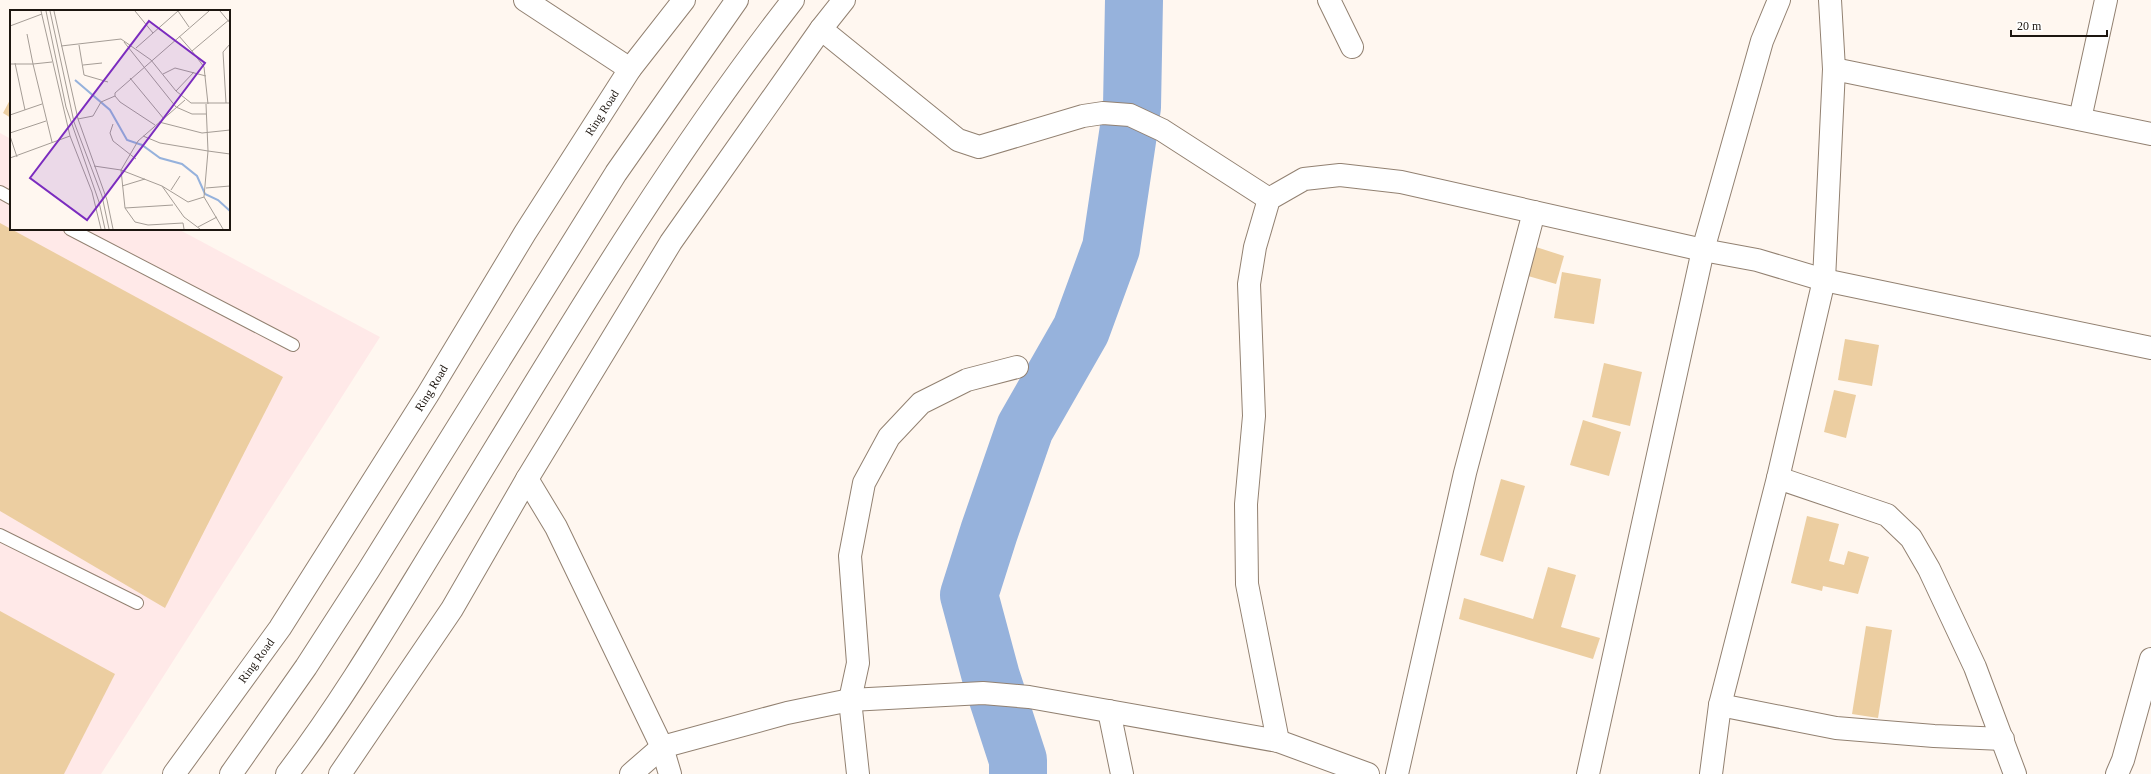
<svg xmlns="http://www.w3.org/2000/svg" width="2151" height="774" viewBox="0 0 2151 774" font-family="'Times New Roman',serif">
<style>
.industrial{fill:#ffe9e8}
.lines{fill:none;stroke-linecap:round;stroke-linejoin:round}
.river{stroke:#96b2dc;stroke-width:58}
.building{fill:#eccea1}
.service-casing{stroke:#928171;stroke-width:14}
.minor-casing{stroke:#928171;stroke-width:24}
.tertiary-casing{stroke:#928171;stroke-width:24}
.secondary-casing{stroke:#928171;stroke-width:24}
.trunk-casing{stroke:#928171;stroke-width:24}
.service{stroke:#fff;stroke-width:12}
.minor{stroke:#fff;stroke-width:22}
.tertiary{stroke:#fff;stroke-width:22}
.secondary{stroke:#fff;stroke-width:22}
.trunk{stroke:#fff;stroke-width:22}
.labels{text-anchor:middle;dominant-baseline:central;stroke-width:4;stroke-linejoin:round;paint-order:stroke}
.street-label{font-size:12px;fill:#1d1610;stroke:#fff}
.inset-river{fill:none;stroke:#96b2dc;stroke-width:2}
.inset-road{fill:none;stroke:#a59d96;stroke-width:1}
.view{fill:#7b2cbf;fill-opacity:0.15;stroke:#7b2cbf;stroke-width:2}
.inset-edge{fill:none;stroke:#1d1610;stroke-width:2}
</style>
<rect width="100%" height="100%" fill="#fff7f0"/>
<path class="industrial" d="M0,133L11,139V229H178L380,337L101,774H0Z"/>
<g class="lines">
<path class="river" d="M1018,774V760L991,677L969,595L989,532L1025,428L1081,330L1111,248L1132,107L1134,0"/>
</g>
<g class="building">
<path d="M11,98V118L3,113Z"/>
<path d="M0,223L283,377L165,608L0,511Z"/>
<path d="M1536,247L1564,256L1556,284L1528,276Z"/>
<path d="M1562,272L1601,279L1594,324L1554,318Z"/>
<path d="M1845,339L1879,345L1872,386L1838,380Z"/>
<path d="M1604,363L1642,372L1630,426L1592,417Z"/>
<path d="M1834,390L1856,395L1846,438L1824,432Z"/>
<path d="M1583,420L1621,432L1609,476L1570,465Z"/>
<path d="M1501,479L1525,486L1503,562L1480,555Z"/>
<path d="M1807,516L1839,524L1829,561L1844,565L1848,551L1869,557L1858,594L1823,586L1822,591L1791,583Z"/>
<path d="M1548,567L1576,575L1561,627L1600,638L1593,659L1459,619L1464,598L1533,619Z"/>
<path d="M0,611L115,674L64,774H0Z"/>
<path d="M1866,626L1892,630L1878,718L1852,714Z"/>
</g>
<g class="lines">
<g class="service-casing">
<g id="service">
<path d="M0,192L11,198"/>
<path d="M70,229L293,345"/>
<path d="M0,535L137,603"/>
</g>
</g>
<g class="minor-casing">
<g id="minor">
<path d="M525,0L630,69"/>
<path d="M1329,0L1352,47"/>
<path d="M821,29L958,140L979,147L1083,116L1103,113L1130,115L1162,130L1269,199"/>
<path d="M1834,69L2151,134"/>
<path d="M2080,119L2106,0"/>
<path d="M1778,478L1887,515L1911,538L1929,569L1975,667L2015,774"/>
<path d="M527,479L556,527L662,747L670,774"/>
<path d="M1720,705L1836,728L1934,736L2003,739"/>
<path d="M1109,711L1122,774"/>
<path d="M1278,741L1247,584L1246,504L1254,416L1249,284L1255,247L1269,199L1304,179L1340,175L1401,182L1703,250L1757,260L1824,280L2151,348"/>
<path d="M631,774L662,747L787,713L850,700L983,693L1029,697L1278,741L1368,774"/>
<path d="M858,774L850,700L858,663L850,556L864,483L889,437L921,403L967,380L1017,367"/>
<path d="M1397,774L1465,473L1534,212"/>
<path d="M1588,774L1703,250L1762,41L1779,0"/>
<path d="M2117,774L2123,760L2151,659"/>
</g>
</g>
<g class="tertiary-casing">
<g id="tertiary">
<path id="s1" d="M174,774L280,628L428,394L525,233L630,69L684,0"/>
<path d="M340,774L452,609L527,479L671,242L821,29L844,0"/>
</g>
</g>
<g class="secondary-casing">
<path id="secondary" d="M1711,774L1720,705L1778,478L1824,280L1834,69L1830,0"/>
</g>
<g class="trunk-casing">
<g id="trunk">
<path d="M231,774L306,667L368,571L616,173L737,0"/>
<path d="M287,774C347,695 397,608 449,524C558,346 664,165 793,0"/>
</g>
</g>
<use href="#service" class="service"/>
<use href="#minor" class="minor"/>
<use href="#tertiary" class="tertiary"/>
<use href="#secondary" class="secondary"/>
<use href="#trunk" class="trunk"/>
</g>
<g class="labels">
<g class="street-label">
<text stroke="none"><textPath href="#s1" startOffset="788">Ring Road</textPath></text>
<text stroke="none"><textPath href="#s1" startOffset="464">Ring Road</textPath></text>
<text stroke="none"><textPath href="#s1" startOffset="140">Ring Road</textPath></text>
</g>
</g>
<g transform="translate(10 10)">
<rect width="220" height="220" fill="#fff7f0"/>
<path class="inset-river" d="M65,70L100,100L117,130L132,135L150,148L172,154L187,166L195,184L208,190L220,201"/>
<path class="inset-road" d="M31,1L60,126L82,182L91,219M36,1L56,97L89,192L95,219M40,1L64,112L92,186L99,219M44,1L68,109L97,190L103,219M125,1L143,23M168,1L179,17M210,1L220,13M0,16L32,4M17,24L23,54L42,52M169,26L182,41L220,9M114,32L166,97L182,104H196M69,35L74,65L98,72M51,36L111,29L141,50L166,81L181,93H220M126,38L168,1M182,41L194,57L198,94M5,53L15,100M0,54H23L42,132M73,55L92,53M153,64L165,58L196,66M120,68L154,109M166,81L184,62M216,93L213,42L220,34M0,105L32,94M68,109L83,106L91,92L105,86M149,112L192,123L220,120M103,114L100,123L103,131L126,149M145,115L110,92L105,86V83L199,1M0,123L36,111M0,126L7,147M133,126L150,133L198,141L196,94M0,148L60,126M84,156L111,160L152,176L174,207L190,219M112,176L135,169M152,176L178,192L194,187L213,219M196,178L220,176M161,180L170,166M194,187L198,141L220,144M115,198L163,195M188,217L207,207M174,219L173,213L138,215L125,212L115,198L111,160L128,131L175,90"/>
<path class="view" d="M139,11L195,53L77,210L20,168Z"/>
<rect width="220" height="220" class="inset-edge"/>
</g>
<path d="M2011 30v6h96v-6" fill="none" stroke="#1d1610" stroke-width="2"/>
<text x="2017" y="30" font-size="12" fill="#1d1610" stroke="#ffffff" stroke-width="3" paint-order="stroke">20 m</text>
</svg>
